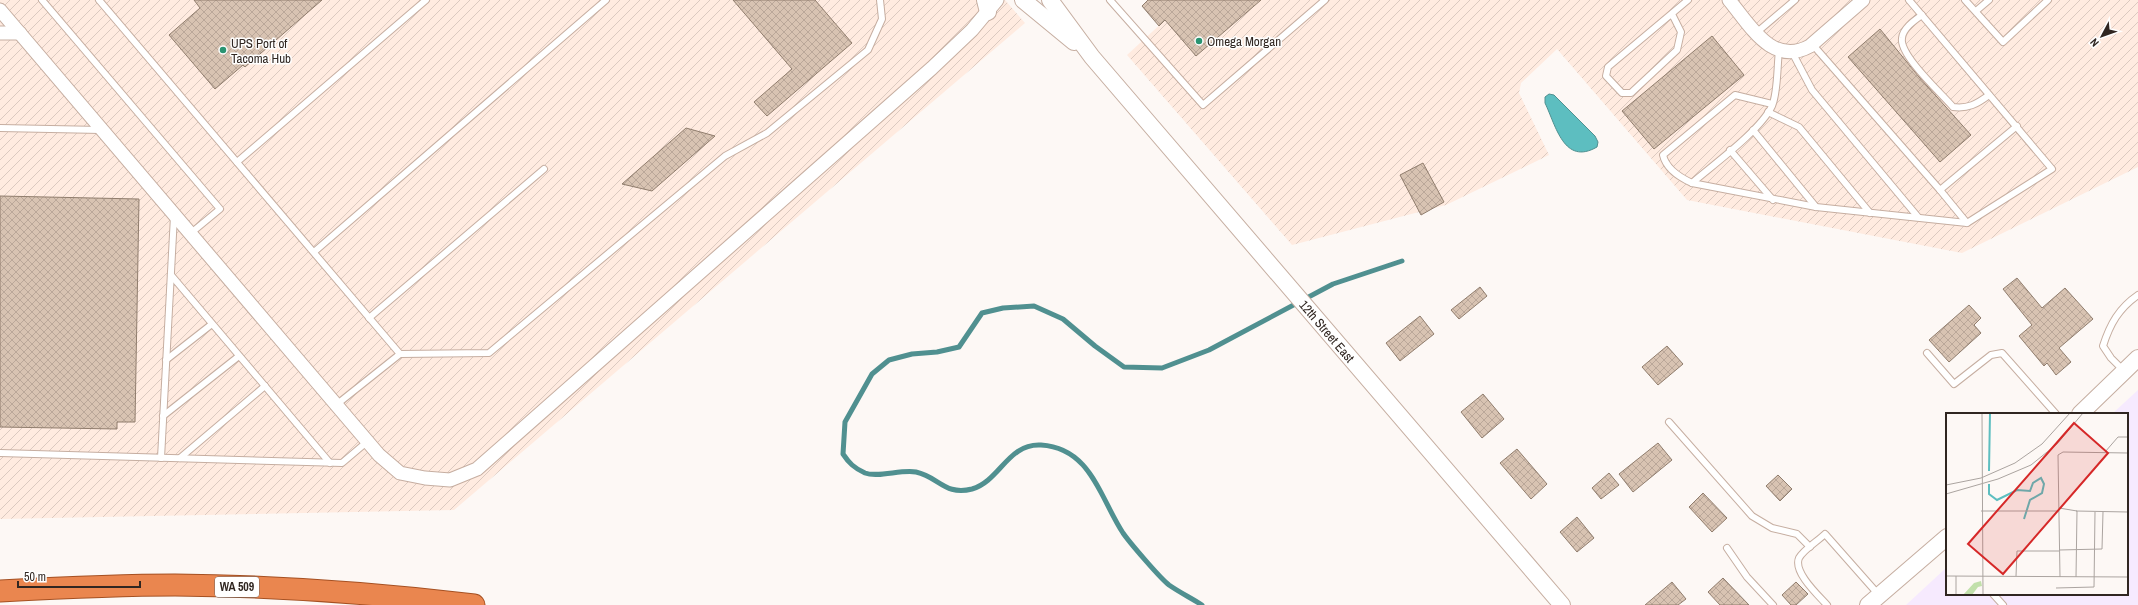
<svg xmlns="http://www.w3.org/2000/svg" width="2138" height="605" viewBox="0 0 2138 605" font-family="'Archivo Narrow',sans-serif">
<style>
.commercial{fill:#f6eafe}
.industrial{fill:url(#industrial-furrows)}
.water{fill:#5dbec0;stroke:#509090}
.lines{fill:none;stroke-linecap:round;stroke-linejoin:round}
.stream{stroke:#509090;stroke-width:5}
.building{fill:url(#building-cross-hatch);stroke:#907d6d}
.service-casing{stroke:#c6aea1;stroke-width:8}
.minor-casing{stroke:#c6aea1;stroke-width:15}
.tertiary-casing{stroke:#c6aea1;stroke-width:18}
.trunk-casing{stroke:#a55022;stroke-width:23}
.service{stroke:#fff;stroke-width:6}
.minor{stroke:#fff;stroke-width:13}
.tertiary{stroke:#fff;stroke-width:16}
.trunk{stroke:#ea864f;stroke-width:21}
.poi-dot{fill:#2a9472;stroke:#fff;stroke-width:1.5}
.labels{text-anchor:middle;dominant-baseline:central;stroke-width:3;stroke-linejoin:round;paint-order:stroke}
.shield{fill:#fff;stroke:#6e6764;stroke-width:1}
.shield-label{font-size:12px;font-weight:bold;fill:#302621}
.poi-label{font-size:13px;fill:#302621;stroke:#fff;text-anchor:start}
.street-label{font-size:13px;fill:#302621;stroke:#fff}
.inset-river{fill:none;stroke:#5dbec0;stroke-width:2}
.inset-road{fill:none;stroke:#aba4a0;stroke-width:1}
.view{fill:#d62828;fill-opacity:0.15;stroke:#d62828;stroke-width:2}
.inset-edge{fill:none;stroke:#302621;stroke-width:2}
</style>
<defs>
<pattern id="industrial-furrows" width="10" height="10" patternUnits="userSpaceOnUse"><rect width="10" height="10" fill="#ffebe0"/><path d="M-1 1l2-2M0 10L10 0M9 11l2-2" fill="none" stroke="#dbc9c0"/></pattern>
<pattern id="building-cross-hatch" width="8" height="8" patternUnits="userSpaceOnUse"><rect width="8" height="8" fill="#d8c3b2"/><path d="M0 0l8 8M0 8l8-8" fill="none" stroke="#baa799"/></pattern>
</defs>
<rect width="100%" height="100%" fill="#fdf8f5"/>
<path class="commercial" d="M2138,390V605H1906L1947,567V594H2127V414H2112Z"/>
<g class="industrial">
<path d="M0,0H1005L1025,23L454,510L0,519Z"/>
<path d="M1261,0H2138V167L1962,253L1687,200L1557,49L1521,83L1519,93L1549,155L1446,205L1292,245L1127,55L1165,20L1196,56Z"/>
</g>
<path class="water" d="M1549,94L1554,95L1595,136L1598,142L1597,147C1564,166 1556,126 1545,103V97Z"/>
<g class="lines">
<path class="stream" d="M1202,605C1191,598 1179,592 1169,585C1160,578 1130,543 1123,533C1100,498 1091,448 1041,445C1008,443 1000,481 972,489C945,496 939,477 916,472C902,469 878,478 865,473C854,468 849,463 843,454L845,422L872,374L889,360L912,354L937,352L959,347L982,313L1003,308L1034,306L1063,319L1095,346L1124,367L1162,368L1209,350L1333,284L1402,261"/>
</g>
<g class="building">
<path d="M194,0H322L245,67L243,65L215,89L169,35L200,8Z"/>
<path d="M733,0H815L852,43L767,116L754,102L792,69Z"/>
<path d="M1148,0H1261L1196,56L1165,20L1159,26L1142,6Z"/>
<path d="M1880,29L1919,77L1971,135L1940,162L1848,57Z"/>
<path d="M1712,36L1744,75L1654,149L1622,111Z"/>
<path d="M686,128L715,136L652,191L622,184Z"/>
<path d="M1423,163L1444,202L1421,215L1400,175Z"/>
<path d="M0,196L139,199L135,422H117V429L0,427Z"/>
<path d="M2017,278L2042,308L2065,288L2093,319L2059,348L2071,362L2056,375L2047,363L2044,366L2019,336L2032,325L2003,289Z"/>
<path d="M1480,287L1487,296L1459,319L1451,310Z"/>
<path d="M1969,305L1981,318L1974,325L1981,333L1949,362L1929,340Z"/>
<path d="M1420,316L1434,334L1400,361L1386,343Z"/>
<path d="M1667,346L1683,364L1658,385L1642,367Z"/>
<path d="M1483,394L1504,419L1482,438L1461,412Z"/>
<path d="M1658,443L1672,460L1633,492L1619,474Z"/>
<path d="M1517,449L1547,484L1531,499L1500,463Z"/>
<path d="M1609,473L1619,485L1601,499L1592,488Z"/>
<path d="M1778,475L1792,489L1780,501L1766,486Z"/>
<path d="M1703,493L1727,518L1712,532L1689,507Z"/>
<path d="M1577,517L1594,538L1577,552L1560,532Z"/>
<path d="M1723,578L1749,605H1720L1708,592Z"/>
<path d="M1672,582L1686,599L1678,605H1645Z"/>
<path d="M1796,582L1808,594L1796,605H1791L1782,595Z"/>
</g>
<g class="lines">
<g class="service-casing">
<g id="service">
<path d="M42,0L220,209L191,233"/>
<path d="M99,0L400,354L489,353L725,156L767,133L868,50L882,19L880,0"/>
<path d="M1110,0L1203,105L1325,0"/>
<path d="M1965,0L2003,42L2048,0"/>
<path d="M1976,11L1989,0"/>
<path d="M1672,14L1681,32L1677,50L1631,93H1622L1606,76L1608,67L1688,0"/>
<path d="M1922,15C1915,20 1903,28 1902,38C1899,55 1941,93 1953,107C1968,109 1977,104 1989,95"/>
<path d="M1756,33L1795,0"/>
<path d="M1813,45L1940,190L2017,126"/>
<path d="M1792,52L1812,90L1918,217"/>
<path d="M1772,104L1735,95L1663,155C1666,169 1679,177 1692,183L1816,207L1967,223L2052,169L1909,0"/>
<path d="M1768,112L1799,127L1870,213"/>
<path d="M0,128L101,130"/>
<path d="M1753,130L1816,207"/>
<path d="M1730,150L1773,200"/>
<path d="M237,162L426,0"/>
<path d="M1692,183C1714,164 1760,131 1772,106C1778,92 1777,66 1779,51"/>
<path d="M1940,190L1967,223"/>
<path d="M314,252L606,0"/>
<path d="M171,275L330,463"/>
<path d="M369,318L544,169"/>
<path d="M1927,353L1954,384L1991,355L2002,353L2056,414"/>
<path d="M166,360L212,324"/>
<path d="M2124,371L2111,358L2103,346C2110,324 2119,308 2138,295"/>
<path d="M336,405L400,354"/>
<path d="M163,416L239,356"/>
<path d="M1669,422L1752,516L1772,528L1797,534L1810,547"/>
<path d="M0,453L342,463L368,441"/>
<path d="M161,458L174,216"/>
<path d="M180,458L265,386"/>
<path d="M1727,548L1747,577L1773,605"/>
<path d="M1993,594L2003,605"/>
<path d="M1827,605C1818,595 1793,572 1799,558C1804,549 1818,541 1825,534L1878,594"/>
</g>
</g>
<g class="minor-casing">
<g id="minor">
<path d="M1729,0C1750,25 1772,67 1810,46L1863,0"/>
<path d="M0,10L379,455L400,473L425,478L450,480L477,469L932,68L972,30L997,0"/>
<path d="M0,33H20"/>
</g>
</g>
<g class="tertiary-casing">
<g id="tertiary">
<path d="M985,0L988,12"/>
<path d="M1023,0L1074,42"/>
<path id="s1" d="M1050,0L1092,57L1562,605"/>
<path d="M2080,414L2138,358"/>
<path d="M1868,605L1947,537"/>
</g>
</g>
<g class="trunk-casing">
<path id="trunk" d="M0,591C58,588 117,585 175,585C275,586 375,593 474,605"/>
</g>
<use href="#service" class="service"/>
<use href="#minor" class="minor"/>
<use href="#tertiary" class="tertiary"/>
<use href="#trunk" class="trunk"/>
</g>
<g class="poi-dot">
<circle cx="1199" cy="41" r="4"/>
<circle cx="223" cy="50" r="4"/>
</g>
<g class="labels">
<rect class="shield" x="215" y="577" width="44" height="20" rx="3"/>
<g class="shield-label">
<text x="237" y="587">WA 509</text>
</g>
<g class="poi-label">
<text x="1207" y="41">Omega Morgan</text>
<text x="231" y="43">UPS Port of<tspan x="231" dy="15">Tacoma Hub</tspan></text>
</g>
<g class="street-label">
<text stroke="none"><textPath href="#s1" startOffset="432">12th Street East</textPath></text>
</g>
</g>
<g transform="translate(1946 413)">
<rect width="182" height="182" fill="#fdf8f5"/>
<path d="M35,168L36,173L32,174L26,182H17L28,170Z" fill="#c2e0ab"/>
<path class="inset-river" d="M43,58L44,0M43,71V81L51,87L71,77L84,78L87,70L95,65L98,71L96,80L84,87L78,106"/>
<path class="inset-road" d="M36,0L37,182M159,39L172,24H182M0,72L35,65L69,50L96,31L124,0M0,81L52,66L85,52L111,31L137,0M113,95L131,98L130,164M35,98H113M130,98L182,99M113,137L156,136L157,99M0,163L182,164M10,163V182M70,163L71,138H113M114,164L112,42L117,39L182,40M110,175L148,174L149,99"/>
<path class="view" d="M128,10L162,40L57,161L22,131Z"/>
<rect width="182" height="182" class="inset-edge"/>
</g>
<g transform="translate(2102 36) rotate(229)" stroke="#ffffff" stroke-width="3" paint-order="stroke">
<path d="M0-3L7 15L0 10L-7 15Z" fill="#302621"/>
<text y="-6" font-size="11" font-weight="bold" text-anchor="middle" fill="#302621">N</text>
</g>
<path d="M18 581v6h122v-6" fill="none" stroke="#302621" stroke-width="2"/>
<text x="24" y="581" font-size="12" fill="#302621" stroke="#ffffff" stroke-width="3" paint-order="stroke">50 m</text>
</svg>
